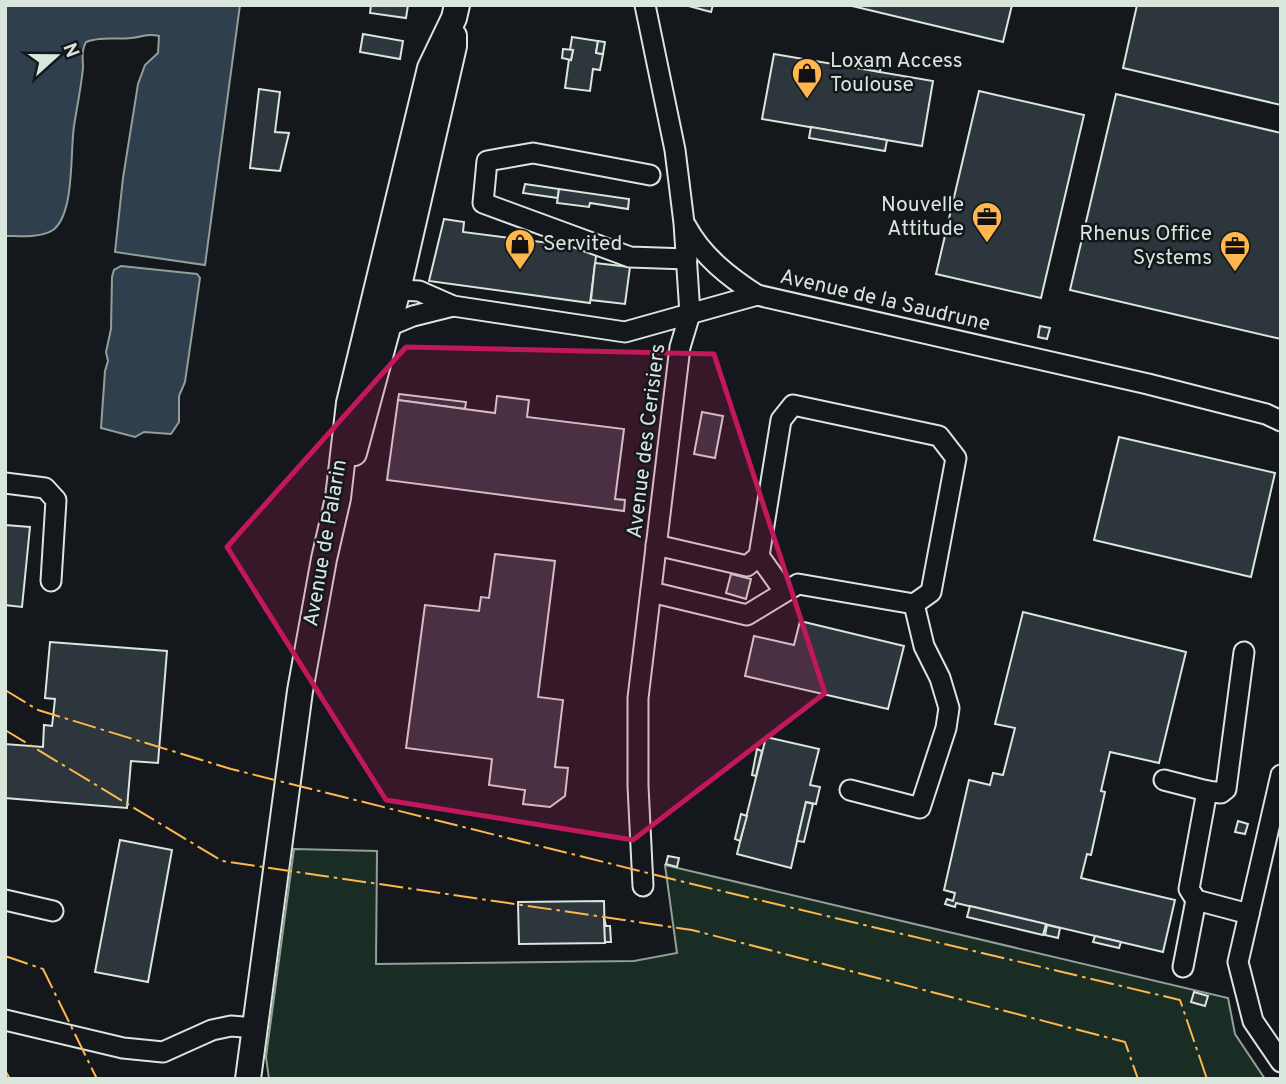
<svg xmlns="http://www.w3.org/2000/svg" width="1286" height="1084" viewBox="0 0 1286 1084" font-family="Overpass,sans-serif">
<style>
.green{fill:#1a2d24;stroke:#939e99;stroke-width:2}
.water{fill:#2f3f4d;stroke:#939e99;stroke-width:2}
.building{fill:#2c363c;stroke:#d8e6dc;stroke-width:2}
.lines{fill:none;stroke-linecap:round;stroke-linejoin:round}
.minor-casing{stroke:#d8e6dc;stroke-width:23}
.major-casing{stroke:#d8e6dc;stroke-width:28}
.minor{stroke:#14181c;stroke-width:19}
.major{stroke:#14181c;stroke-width:24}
.power{stroke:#ffb74d;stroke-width:2;stroke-dasharray:24 5 3.5 5;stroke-linecap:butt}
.marked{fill:#c2185b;fill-opacity:0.2;stroke:#c2185b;stroke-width:5;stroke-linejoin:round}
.labels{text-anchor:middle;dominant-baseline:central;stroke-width:5;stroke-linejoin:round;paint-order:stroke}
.poi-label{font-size:21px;fill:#d8e6dc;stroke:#14181c;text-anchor:start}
.street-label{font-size:21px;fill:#d8e6dc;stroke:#14181c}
</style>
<rect width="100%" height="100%" fill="#14181c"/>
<path class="green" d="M294,849L377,851L376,964L634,961L677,953L665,865L1228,998L1235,1034L1265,1079H269L266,1057Z"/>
<g class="water">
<path d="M5,5H240L205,265L115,252L123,178L138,84L145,65L158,53L159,36C147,33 143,37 131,38C117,40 100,36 86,42C81,51 83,58 83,68C81,88 77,107 74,126C70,151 75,214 53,230C41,238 19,236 5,236Z"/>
<path d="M121,266L197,274L200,278L185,382L179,396V422L171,434L144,432L135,437L101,428L105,371L108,361L106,352L111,329L112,277L114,270Z"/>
</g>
<g class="building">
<path d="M371,5H408L406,18L370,13Z"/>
<path d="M685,5H713L711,12Z"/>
<path d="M848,5H1012L1003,42Z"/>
<path d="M1137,5H1281V105L1123,68Z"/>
<path d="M363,34L403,41L400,59L360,52Z"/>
<path d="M572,37L598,41L596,53L603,54L600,70L593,69L590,91L565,88L569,59L571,60L573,50H570Z"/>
<path d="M598,41L605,42L603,54L596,53Z"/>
<path d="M563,49L573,50L571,60L562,58Z"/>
<path d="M774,54L933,81L922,146L762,119Z"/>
<path d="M868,63L881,65L880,72L867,69Z"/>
<path d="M259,89L280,92L275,132L289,133L280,171L250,168Z"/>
<path d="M979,91L1084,115L1041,298L936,274Z"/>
<path d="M1116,94L1281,133V339L1070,290Z"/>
<path d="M811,127L887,140L885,151L809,138Z"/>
<path d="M525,184L559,189L558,198L523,193Z"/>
<path d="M559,189L629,199L628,209L590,203L589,207L557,203Z"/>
<path d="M444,219L464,222L463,232L597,249L590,303L429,281Z"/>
<path d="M595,263L630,267L625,304L591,300Z"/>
<path d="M1040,326L1050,328L1047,339L1038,337Z"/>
<path d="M399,394L466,402L465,409L398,400Z"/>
<path d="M497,396L529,400L527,417L624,429L615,499L625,500L624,511L387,480L398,400L495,413Z"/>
<path d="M702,412L723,416L715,458L694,454Z"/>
<path d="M1119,437L1275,473L1251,577L1094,540Z"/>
<path d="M5,525L30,527L22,607L5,605Z"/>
<path d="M495,554L555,561L538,697L563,700L555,767L568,768L565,796L550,807L523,804L525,790L489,785L492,759L406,748L425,605L479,611L481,597L489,598Z"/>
<path d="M731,574L751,579L746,599L726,593Z"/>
<path d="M1023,612L1186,652L1159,763L1110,752L1101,791L1105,792L1091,855L1087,854L1081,878L1175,900L1163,952L956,903L955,907L945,904L947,899L953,901L955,893L944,890L969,780L990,785L993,773L1003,775L1015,728L995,724Z"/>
<path d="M800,621L904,646L888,709L745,676L754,636L794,645Z"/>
<path d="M50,642L167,651L158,763L131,761L127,808L5,798V744L43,747L44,725L52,726L55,699L45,698Z"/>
<path d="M766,737L819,749L810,785L820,787L816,804L806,802L791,868L737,854Z"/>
<path d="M757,749L762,751L756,776L752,775Z"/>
<path d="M806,802L813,804L804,842L797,841Z"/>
<path d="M741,814L747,816L740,841L735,839Z"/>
<path d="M1238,821L1248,824L1245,834L1235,832Z"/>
<path d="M120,840L172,850L148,982L95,972Z"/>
<path d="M668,856L679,858L677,867L666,864Z"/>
<path d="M604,901L605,943L519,944L518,902Z"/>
<path d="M970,906L1046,924L1043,935L967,917Z"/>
<path d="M604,918L606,926H610L611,942H605Z"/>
<path d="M1047,925L1060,928L1058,938L1045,935Z"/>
<path d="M1095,936L1121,942L1119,948L1093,942Z"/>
<path d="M1194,992L1208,996L1205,1006L1191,1002Z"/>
</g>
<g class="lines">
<g class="minor-casing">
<g id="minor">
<path d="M650,175L533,153L487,161L483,203L630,257L687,259"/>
<path d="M686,226C702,256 729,277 757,295"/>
<path d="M386,293L398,290L419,291L453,306L625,332L757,295L1148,384L1266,414L1281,421"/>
<path d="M389,326L413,316L453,306"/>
<path d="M5,483L45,488L56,500L51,581"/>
<path d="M759,556L784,591"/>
<path d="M651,592L747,615L798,584L914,604L931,592L956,458L939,436L793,405L781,420L759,556L747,566L656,545"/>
<path d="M1281,775L1238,962L1253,1021L1281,1062"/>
<path d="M1164,780L1207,791"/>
<path d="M850,790L920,808L946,728L949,708L940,678L924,646L914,604"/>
<path d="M643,886L638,786V698L680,347L690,314L684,223L675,150L645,5"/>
<path d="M5,900L53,911"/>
<path d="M1196,900L1189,889L1207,791L1221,793L1226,789L1244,652"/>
<path d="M1183,967L1196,900L1249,914"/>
<path d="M5,1020L123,1048L163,1052L212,1030L231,1026L256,1028"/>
</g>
</g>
<g class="major-casing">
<g id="major">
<path d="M354,453L398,290L454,46V36"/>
<path d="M248,1079L300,691L324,559L338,498L349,403L430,68L454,18L457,5"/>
</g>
</g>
<use href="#minor" class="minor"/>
<use href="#major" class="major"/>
<g class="power">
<path d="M5,690L38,710L231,769L692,884L1180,1000L1207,1079"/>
<path d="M5,730L222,861L692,930L1125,1042L1138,1079"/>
<path d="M5,956L43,969L97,1079"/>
<path d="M5,1070L10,1079"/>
</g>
</g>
<path class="marked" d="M406,347L714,354L825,693L633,840L386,800L227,547Z"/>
<defs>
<g id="shop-pin" transform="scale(1.575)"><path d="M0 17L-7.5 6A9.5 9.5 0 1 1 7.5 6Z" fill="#ffb74d" stroke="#14181c"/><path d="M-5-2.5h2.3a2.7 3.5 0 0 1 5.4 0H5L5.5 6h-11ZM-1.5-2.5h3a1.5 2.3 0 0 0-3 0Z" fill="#111"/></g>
<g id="office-pin" transform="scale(1.575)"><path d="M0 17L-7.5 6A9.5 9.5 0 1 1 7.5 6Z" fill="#ffb74d" stroke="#14181c"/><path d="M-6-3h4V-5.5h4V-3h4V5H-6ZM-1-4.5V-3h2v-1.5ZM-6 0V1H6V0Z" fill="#111"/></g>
</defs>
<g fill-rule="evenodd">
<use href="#shop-pin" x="807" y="73"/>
<use href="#office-pin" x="987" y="217"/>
<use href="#shop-pin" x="520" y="244"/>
<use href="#office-pin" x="1235" y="246"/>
</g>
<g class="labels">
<g class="poi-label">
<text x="830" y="61">Loxam Access<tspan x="830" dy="24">Toulouse</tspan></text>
<text x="964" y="205" text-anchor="end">Nouvelle<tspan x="964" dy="24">Attitude</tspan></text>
<text x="1212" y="234" text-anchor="end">Rhenus Office<tspan x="1212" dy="24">Systems</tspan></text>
<text x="543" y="244">Servited</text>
</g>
<g class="street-label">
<text transform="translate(885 301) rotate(13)">Avenue de la Saudrune</text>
<text transform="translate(647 441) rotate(-83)">Avenue des Cerisiers</text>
<text transform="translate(326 543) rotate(-80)">Avenue de Palarin</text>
</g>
</g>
<rect width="1286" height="1084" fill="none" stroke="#d8e6dc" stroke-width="14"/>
<g transform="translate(56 56) rotate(69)" stroke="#14181c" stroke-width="5" paint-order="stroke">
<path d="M0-5L12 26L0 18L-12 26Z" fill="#d8e6dc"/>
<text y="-10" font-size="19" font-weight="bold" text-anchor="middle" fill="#d8e6dc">N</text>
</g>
</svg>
